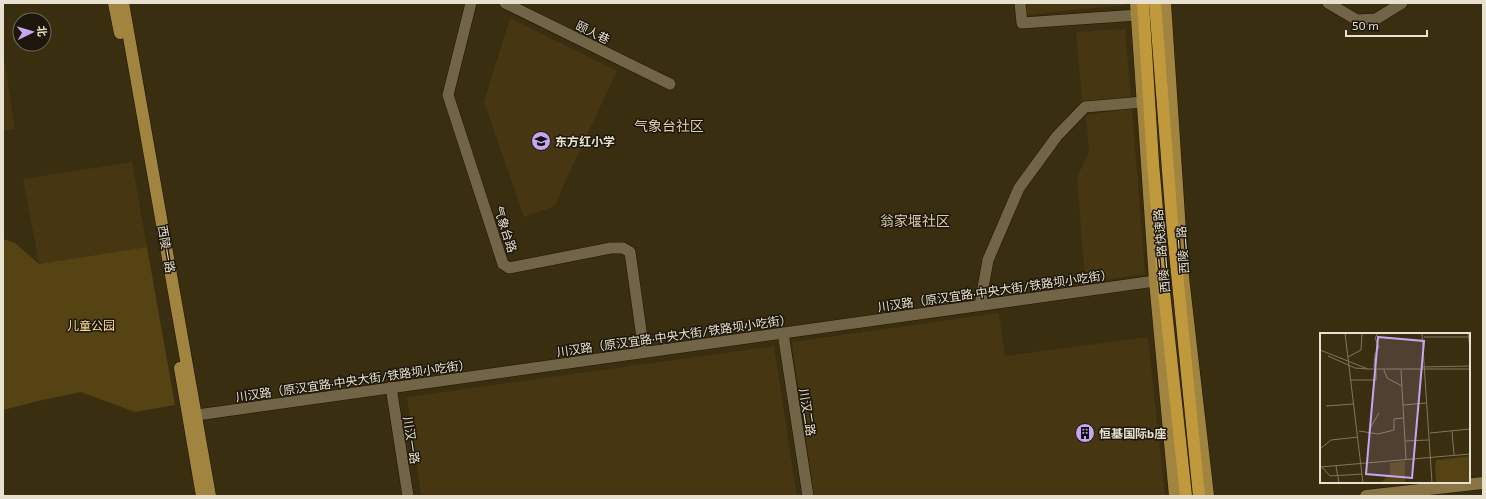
<svg xmlns="http://www.w3.org/2000/svg" width="1486" height="499" viewBox="0 0 1486 499" font-family="'Exo 2','Noto Sans SC',sans-serif">
<style>
.built{fill:#463611}
.green{fill:#564314}
.lines{fill:none;stroke-linecap:round;stroke-linejoin:round}
.street-casing{stroke:#211500;stroke-width:12}
.secondary-casing{stroke:#211500;stroke-width:13}
.primary-casing{stroke:#211500;stroke-width:13}
.highway-casing{stroke:#211500;stroke-width:13}
.street{stroke:#726547;stroke-width:11}
.secondary{stroke:#897543;stroke-width:12}
.primary{stroke:#a08440;stroke-width:12}
.highway{stroke:#bf993b;stroke-width:12}
.labels{text-anchor:middle;dominant-baseline:central;stroke-width:3;stroke-linejoin:round;paint-order:stroke}
.street-label{font-size:12px;fill:#e8e1d0;stroke:#1c170a}
.poi-label{font-size:12px;font-weight:bold;fill:#e8e1d0;stroke:#1c170a;text-anchor:start}
.park-label{font-size:12px;fill:#fcdd98;stroke:#1c170a}
.quarter-label{font-size:14px;fill:#dccdac;stroke:#1c170a}
.inset-road{fill:none;stroke:#80765d;stroke-width:1}
.view{fill:#c6a6f0;fill-opacity:0.15;stroke:#c6a6f0;stroke-width:2}
.inset-edge{fill:none;stroke:#e8e1d0;stroke-width:2}
</style>
<rect width="100%" height="100%" fill="#3a2e10"/>
<g class="built">
<path d="M1026,3H1125L1126,5L1026,15Z"/>
<path d="M510,18L617,71L566,180L555,206L524,217L484,102Z"/>
<path d="M1125,29L1131,98L1082,102L1076,32Z"/>
<path d="M3,52L15,129L3,131Z"/>
<path d="M1132,108L1145,274L1085,283L1077,177L1089,152L1086,115Z"/>
<path d="M132,162L147,247L39,264L23,179Z"/>
<path d="M999,313L1005,356L1148,337L1165,496H814L792,342Z"/>
<path d="M774,346L797,496H421L407,397Z"/>
</g>
<path class="green" d="M3,239L15,243L39,264L147,247L175,405L135,412L81,392L38,401L3,410Z"/>
<g class="lines">
<g class="street-casing">
<g id="street">
<path d="M471,3L448,95L503,264L509,268L611,248H623L630,252L644,352"/>
<path d="M505,3L670,84"/>
<path d="M1020,3L1022,23L1137,15"/>
<path d="M1328,3L1357,20L1376,19L1402,3"/>
<path d="M980,305L988,260L1019,188L1057,136L1085,107L1143,102"/>
<path d="M783,333L808,496"/>
<path d="M391,387L408,496"/>
<path d="M197,415L1155,281"/>
</g>
</g>
<g class="secondary-casing">
<path id="secondary" d="M1366,496L1483,483"/>
</g>
<g class="primary-casing">
<g id="primary">
<path d="M114,3L120,33"/>
<path d="M123,3L210,496"/>
<path d="M1136,3L1155,281L1175,496"/>
<path d="M1165,3L1183,277L1208,496"/>
<path d="M180,368L202,496"/>
</g>
</g>
<g class="highway-casing">
<g id="highway">
<path d="M1143,3L1153,163L1164,292L1186,496"/>
<path d="M1155,3L1172,222L1199,496"/>
</g>
</g>
<use href="#street" class="street"/>
<use href="#secondary" class="secondary"/>
<use href="#primary" class="primary"/>
<use href="#highway" class="highway"/>
</g>
<defs>
<g id="school-disc" transform="scale(1)"><circle r="9.5" fill="#c6a6f0" stroke="#1c170a"/><path d="M0-5L7-2L0 1L-7-2ZM-4 1L0 2.5L4 1V4Q0 6-4 4Z" fill="#111"/></g>
<g id="building-disc" transform="scale(1)"><circle r="9.5" fill="#c6a6f0" stroke="#1c170a"/><path d="M-4-6H4V6H1V3H-1V6H-4ZM-2.5-4.3h1.7v1.8h-1.7ZM.8-4.3h1.7v1.8H.8ZM-2.5-1h1.7V.8h-1.7ZM.8-1h1.7V.8H.8Z" fill="#111"/></g>
</defs>
<g fill-rule="evenodd">
<use href="#school-disc" x="541" y="141"/>
<use href="#building-disc" x="1085" y="433"/>
</g>
<g class="labels">
<g class="street-label">
<text transform="translate(593 32) rotate(26)">颐人巷</text>
<text transform="translate(506 229) rotate(72)">气象台路</text>
<text transform="translate(167 249) rotate(80)">西陵一路</text>
<text transform="translate(1182 250) rotate(-94)">西陵二路</text>
<text transform="translate(1161 251) rotate(-95)">西陵二路快速路</text>
<text transform="translate(995 290) rotate(-8)">川汉路（原汉宜路·中央大街/铁路坝小吃街）</text>
<text transform="translate(674 335) rotate(-8)">川汉路（原汉宜路·中央大街/铁路坝小吃街）</text>
<text transform="translate(353 380) rotate(-8)">川汉路（原汉宜路·中央大街/铁路坝小吃街）</text>
<text transform="translate(808 412) rotate(81)">川汉二路</text>
<text transform="translate(412 440) rotate(81)">川汉一路</text>
</g>
<g class="poi-label">
<text x="555" y="141">东方红小学</text>
<text x="1099" y="433">恒基国际b座</text>
</g>
<g class="park-label">
<text x="91" y="325">儿童公园</text>
</g>
<g class="quarter-label">
<text x="669" y="125">气象台社区</text>
<text x="915" y="220">翁家堰社区</text>
</g>
</g>
<g transform="translate(1320 333)">
<rect width="150" height="150" fill="#3a2e10"/>
<path d="M150,123V150H116L115,131L117,127ZM85,128V150H61L70,140V130Z" fill="#564314"/>
<path class="inset-road" d="M25,0L43,150M102,0L112,150M148,0L150,15M104,4H148M0,17L48,36H150M8,23L35,35L47,36M28,24L41,17L42,0M54,34L55,21L59,14L55,5L58,0M101,34L150,33M64,37L67,45L82,53M81,37L86,126M31,47H56V37M83,72L106,70M6,73L33,71M49,97L59,80M39,98L58,101L74,97V86L83,85M132,98L134,122M110,100L150,96M85,108L109,107M0,116L11,107L38,104M16,133L19,150M0,134L150,121M2,134L10,143L42,141"/>
<path class="view" d="M58,4L104,8L92,145L46,141Z"/>
<rect width="150" height="150" class="inset-edge"/>
</g>
<rect width="1486" height="499" fill="none" stroke="#e8e1d0" stroke-width="8"/>
<g transform="translate(32 32) rotate(85)"><circle r="19" fill="#1c170a" stroke="#6e6859"/>
<path d="M0-3L7 15L0 10L-7 15Z" fill="#c6a6f0"/>
<text y="-6" font-size="11" font-weight="bold" text-anchor="middle" fill="#e8e1d0">北</text>
</g>
<path d="M1346 30v6h81v-6" fill="none" stroke="#e8e1d0" stroke-width="2"/>
<text x="1352" y="30" font-size="12" fill="#e8e1d0" stroke="#1c170a" stroke-width="3" paint-order="stroke">50 m</text>
</svg>
